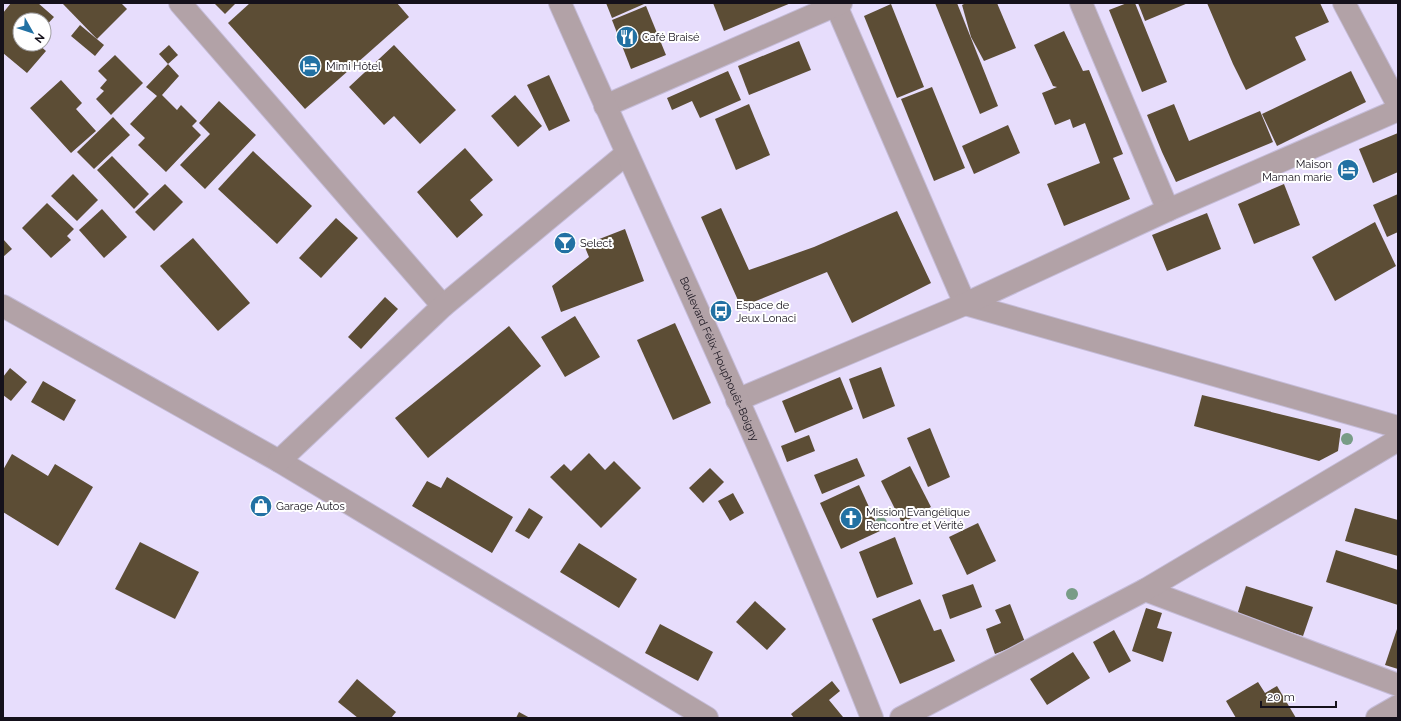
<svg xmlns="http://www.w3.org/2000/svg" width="1401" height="721" viewBox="0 0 1401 721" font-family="Raleway,sans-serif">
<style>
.building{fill:#5c4d35}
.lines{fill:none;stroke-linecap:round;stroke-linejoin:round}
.minor-casing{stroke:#c5bcd8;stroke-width:24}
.tertiary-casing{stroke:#c5bcd8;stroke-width:24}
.minor{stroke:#b2a2a7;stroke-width:22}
.tertiary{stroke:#b2a2a7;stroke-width:22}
.tree{fill:#789c86}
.labels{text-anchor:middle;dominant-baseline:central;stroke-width:4;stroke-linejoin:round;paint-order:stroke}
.poi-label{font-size:11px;fill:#15111b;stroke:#fff;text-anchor:start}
.street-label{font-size:11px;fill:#15111b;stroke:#fff}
</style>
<rect width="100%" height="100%" fill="#e7ddfc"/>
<g class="building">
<path d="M11,3H38L54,17L44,28V20H20V44H38L46,51L27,73L3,53V13Z"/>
<path d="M62,3H121L127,9L97,39Z"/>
<path d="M214,3H236L225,14Z"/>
<path d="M250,3H397L409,17L305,109L228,23Z"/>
<path d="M606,3H643L644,4L612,18Z"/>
<path d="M713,3H791L724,31Z"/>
<path d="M935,3H957L998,106L980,114Z"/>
<path d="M966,3H997L1016,48L984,61L971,37L962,5Z"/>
<path d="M1127,3H1135L1167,82L1142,92L1109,10Z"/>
<path d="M1138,3H1188L1145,21Z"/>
<path d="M1207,3H1320L1329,22L1295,37L1306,60L1246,90L1233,64Z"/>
<path d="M891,4L924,87L897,98L864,16Z"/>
<path d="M646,6L666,55L631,69L612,20Z"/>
<path d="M80,25L104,45L95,56L71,36Z"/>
<path d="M1064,31L1083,71L1089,70L1107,114L1123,154L1113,158L1130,199L1064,226L1047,184L1100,163L1085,123L1073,128L1070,119L1055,125L1042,93L1057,87L1053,86L1034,45Z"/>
<path d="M799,41L811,70L749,95L738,66Z"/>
<path d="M169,45L178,55L168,64L159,54Z"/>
<path d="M394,45L456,110L420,144L394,116L384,125L349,87Z"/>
<path d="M115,55L143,83L111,115L96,99L104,91L100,88L107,80L98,71Z"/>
<path d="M168,64L179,76L162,95L177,110L181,105L197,121L192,126L201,135L166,172L138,145L145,138L130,124L157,96L146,87Z"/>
<path d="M728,71L741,100L700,118L692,101L672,110L667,98Z"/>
<path d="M1351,71L1366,102L1277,146L1262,114Z"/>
<path d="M549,75L570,121L549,131L527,85Z"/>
<path d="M61,80L82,103L76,109L96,131L71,153L30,108Z"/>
<path d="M932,87L965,168L934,181L901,99Z"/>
<path d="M515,95L542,126L518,147L491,116Z"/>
<path d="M219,101L256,135L205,189L180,165L210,134L199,123Z"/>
<path d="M749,104L770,155L736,170L715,119Z"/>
<path d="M1174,104L1189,141L1260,111L1273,142L1176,182L1162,152L1147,115Z"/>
<path d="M113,117L130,135L94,169L77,152Z"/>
<path d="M1008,125L1020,153L974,174L962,146Z"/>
<path d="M1398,133V172L1373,183L1359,149Z"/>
<path d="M465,148L493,180L470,200L483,215L457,238L417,192Z"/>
<path d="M253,151L312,206L277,244L218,189Z"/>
<path d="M112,156L149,194L134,209L97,170Z"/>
<path d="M73,174L98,200L77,221L51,196Z"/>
<path d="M165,184L183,202L154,231L135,212Z"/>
<path d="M1284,184L1300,225L1254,244L1238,204Z"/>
<path d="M1398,194V232L1387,237L1373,205Z"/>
<path d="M47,203L74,229L67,236L71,240L51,258L22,228Z"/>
<path d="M721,208L749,270L814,247L897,211L931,283L852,323L827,272L741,307L701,217Z"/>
<path d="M102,209L127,237L104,258L79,230Z"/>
<path d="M1207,213L1221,249L1167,271L1152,235Z"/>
<path d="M336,218L358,238L321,278L299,258Z"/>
<path d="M1375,222L1396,266L1335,301L1312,257Z"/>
<path d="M625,229L644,281L561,312L552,286L589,257L584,245Z"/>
<path d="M193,238L250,303L218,331L160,266Z"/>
<path d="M3,239L12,249L3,257Z"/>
<path d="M385,297L398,309L361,349L348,337Z"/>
<path d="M575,316L600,357L565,377L541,337Z"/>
<path d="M675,323L711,403L673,420L637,340Z"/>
<path d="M509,326L541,366L428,458L395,418Z"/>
<path d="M881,367L895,406L863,419L849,379Z"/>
<path d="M10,368L27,382L11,401L3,395V377Z"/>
<path d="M840,377L853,409L795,433L782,401Z"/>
<path d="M43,381L76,400L64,421L31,402Z"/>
<path d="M1202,395L1341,429L1338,451L1319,461L1194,426Z"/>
<path d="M930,428L950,477L928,487L907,438Z"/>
<path d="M809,435L815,451L787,462L781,446Z"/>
<path d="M589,453L605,470L614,461L641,488L601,528L550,477L564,464L571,471Z"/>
<path d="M12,454L48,476L55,464L93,487L58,546L3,512V470Z"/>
<path d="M857,458L865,476L822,494L814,475Z"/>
<path d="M910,466L931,507L902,523L881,481Z"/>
<path d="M710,468L724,482L703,503L689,488Z"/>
<path d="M447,477L513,517L492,553L412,506L427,481L441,488Z"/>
<path d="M859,485L880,531L841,549L820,503Z"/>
<path d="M733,493L744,513L730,521L718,501Z"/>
<path d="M529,508L543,517L529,539L515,531Z"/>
<path d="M1355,508L1398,520V556L1345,541Z"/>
<path d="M978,523L996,561L967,575L949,537Z"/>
<path d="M895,537L913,584L877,598L859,552Z"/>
<path d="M140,542L199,572L175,619L115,589Z"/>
<path d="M579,543L637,579L619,608L560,572Z"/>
<path d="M1336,550L1398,570V605L1326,582Z"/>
<path d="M973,584L982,607L950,619L942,595Z"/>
<path d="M1246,586L1313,607L1303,636L1237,615Z"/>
<path d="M920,599L934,631L941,629L955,661L900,684L872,619Z"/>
<path d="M755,601L786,629L767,650L736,622Z"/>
<path d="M1010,604L1025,642L995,654L986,629L1001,623L995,610Z"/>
<path d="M1146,608L1162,613L1157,628L1172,632L1163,662L1132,651Z"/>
<path d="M660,624L713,652L698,681L645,653Z"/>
<path d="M1398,626V669L1385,665Z"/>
<path d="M1114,630L1131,661L1109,673L1093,642Z"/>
<path d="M1073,652L1090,678L1047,705L1030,679Z"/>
<path d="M357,679L396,712L391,718H358L338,702Z"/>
<path d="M832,681L840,691L829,700L843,717L794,718L791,714Z"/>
<path d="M1258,682L1265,693L1277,686L1296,718H1236L1226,701Z"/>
<path d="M519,712L530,718H516Z"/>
</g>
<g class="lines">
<g class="minor-casing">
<g id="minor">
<path d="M180,3L443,306"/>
<path d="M835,3L965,304L1398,427"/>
<path d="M1081,3L1168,210"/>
<path d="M1344,3L1398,105"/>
<path d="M605,106L841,3"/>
<path d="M3,306L279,461L707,718"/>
<path d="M737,400L965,304L1168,210L1398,110"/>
<path d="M279,461L443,306L626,154"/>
<path d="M1145,590L1398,685"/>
<path d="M901,718L1145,590L1398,440"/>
<path d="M1377,718L1398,706"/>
</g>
</g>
<g class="tertiary-casing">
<g id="tertiary">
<path id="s1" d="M560,3C665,241 777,476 872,718"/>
</g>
</g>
<use href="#minor" class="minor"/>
<use href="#tertiary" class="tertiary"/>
</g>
<g class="tree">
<circle cx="1347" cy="439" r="6"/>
<circle cx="881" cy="523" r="6"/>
<circle cx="1072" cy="594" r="6"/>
</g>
<defs>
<g id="restaurant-disc" transform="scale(1.15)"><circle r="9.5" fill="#2271a3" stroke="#fff"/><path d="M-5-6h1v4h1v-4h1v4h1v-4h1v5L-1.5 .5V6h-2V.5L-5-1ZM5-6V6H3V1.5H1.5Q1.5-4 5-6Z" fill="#fff"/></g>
<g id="hotel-disc" transform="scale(1.15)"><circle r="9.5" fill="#2271a3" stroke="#fff"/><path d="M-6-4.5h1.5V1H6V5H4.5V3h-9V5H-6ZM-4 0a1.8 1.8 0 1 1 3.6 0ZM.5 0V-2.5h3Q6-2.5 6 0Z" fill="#fff"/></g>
<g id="bar-disc" transform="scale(1.15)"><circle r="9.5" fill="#2271a3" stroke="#fff"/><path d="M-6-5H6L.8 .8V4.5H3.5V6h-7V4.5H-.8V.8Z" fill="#fff"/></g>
<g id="bus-disc" transform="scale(1.15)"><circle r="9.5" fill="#2271a3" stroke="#fff"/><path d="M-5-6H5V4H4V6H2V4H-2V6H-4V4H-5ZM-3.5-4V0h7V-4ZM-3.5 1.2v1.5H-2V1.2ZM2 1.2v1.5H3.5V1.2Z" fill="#fff"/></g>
<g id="shop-disc" transform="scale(1.15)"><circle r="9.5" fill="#2271a3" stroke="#fff"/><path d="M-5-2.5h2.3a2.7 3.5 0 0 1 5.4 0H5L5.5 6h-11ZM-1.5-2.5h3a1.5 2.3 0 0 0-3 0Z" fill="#fff"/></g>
<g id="church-disc" transform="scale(1.15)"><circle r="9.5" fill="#2271a3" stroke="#fff"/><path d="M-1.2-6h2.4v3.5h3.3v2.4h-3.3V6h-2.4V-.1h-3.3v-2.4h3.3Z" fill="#fff"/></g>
</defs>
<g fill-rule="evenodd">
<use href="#restaurant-disc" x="627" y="37"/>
<use href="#hotel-disc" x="310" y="66"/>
<use href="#hotel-disc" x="1348" y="170"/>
<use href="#bar-disc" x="565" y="243"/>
<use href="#bus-disc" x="721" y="311"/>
<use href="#shop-disc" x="261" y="506"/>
<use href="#church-disc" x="851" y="518"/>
</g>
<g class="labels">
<g class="poi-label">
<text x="642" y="37">Café Braisé</text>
<text x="326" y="66">Mimi Hôtel</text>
<text x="1332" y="164" text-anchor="end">Maison<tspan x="1332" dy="13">Maman marie</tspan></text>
<text x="580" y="243">Select</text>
<text x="736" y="305">Espace de<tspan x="736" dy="13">Jeux Lonaci</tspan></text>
<text x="276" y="506">Garage Autos</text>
<text x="866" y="512">Mission Evangélique<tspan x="866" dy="13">Rencontre et Vérité</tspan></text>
</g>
<g class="street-label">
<text stroke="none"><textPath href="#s1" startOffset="390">Boulevard Félix Houphouët-Boigny</textPath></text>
</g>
</g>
<rect width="1401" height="721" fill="none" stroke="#15111b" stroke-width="8"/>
<g transform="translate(32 32) rotate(129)"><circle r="19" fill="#ffffff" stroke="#a1a0a4"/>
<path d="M0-3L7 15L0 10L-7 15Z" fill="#2271a3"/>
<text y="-6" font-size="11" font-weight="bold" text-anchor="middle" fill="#15111b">N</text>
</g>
<path d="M1261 701v6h75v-6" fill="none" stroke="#15111b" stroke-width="2"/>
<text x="1267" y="701" font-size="12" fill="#15111b" stroke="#ffffff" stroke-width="3" paint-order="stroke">20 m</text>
</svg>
